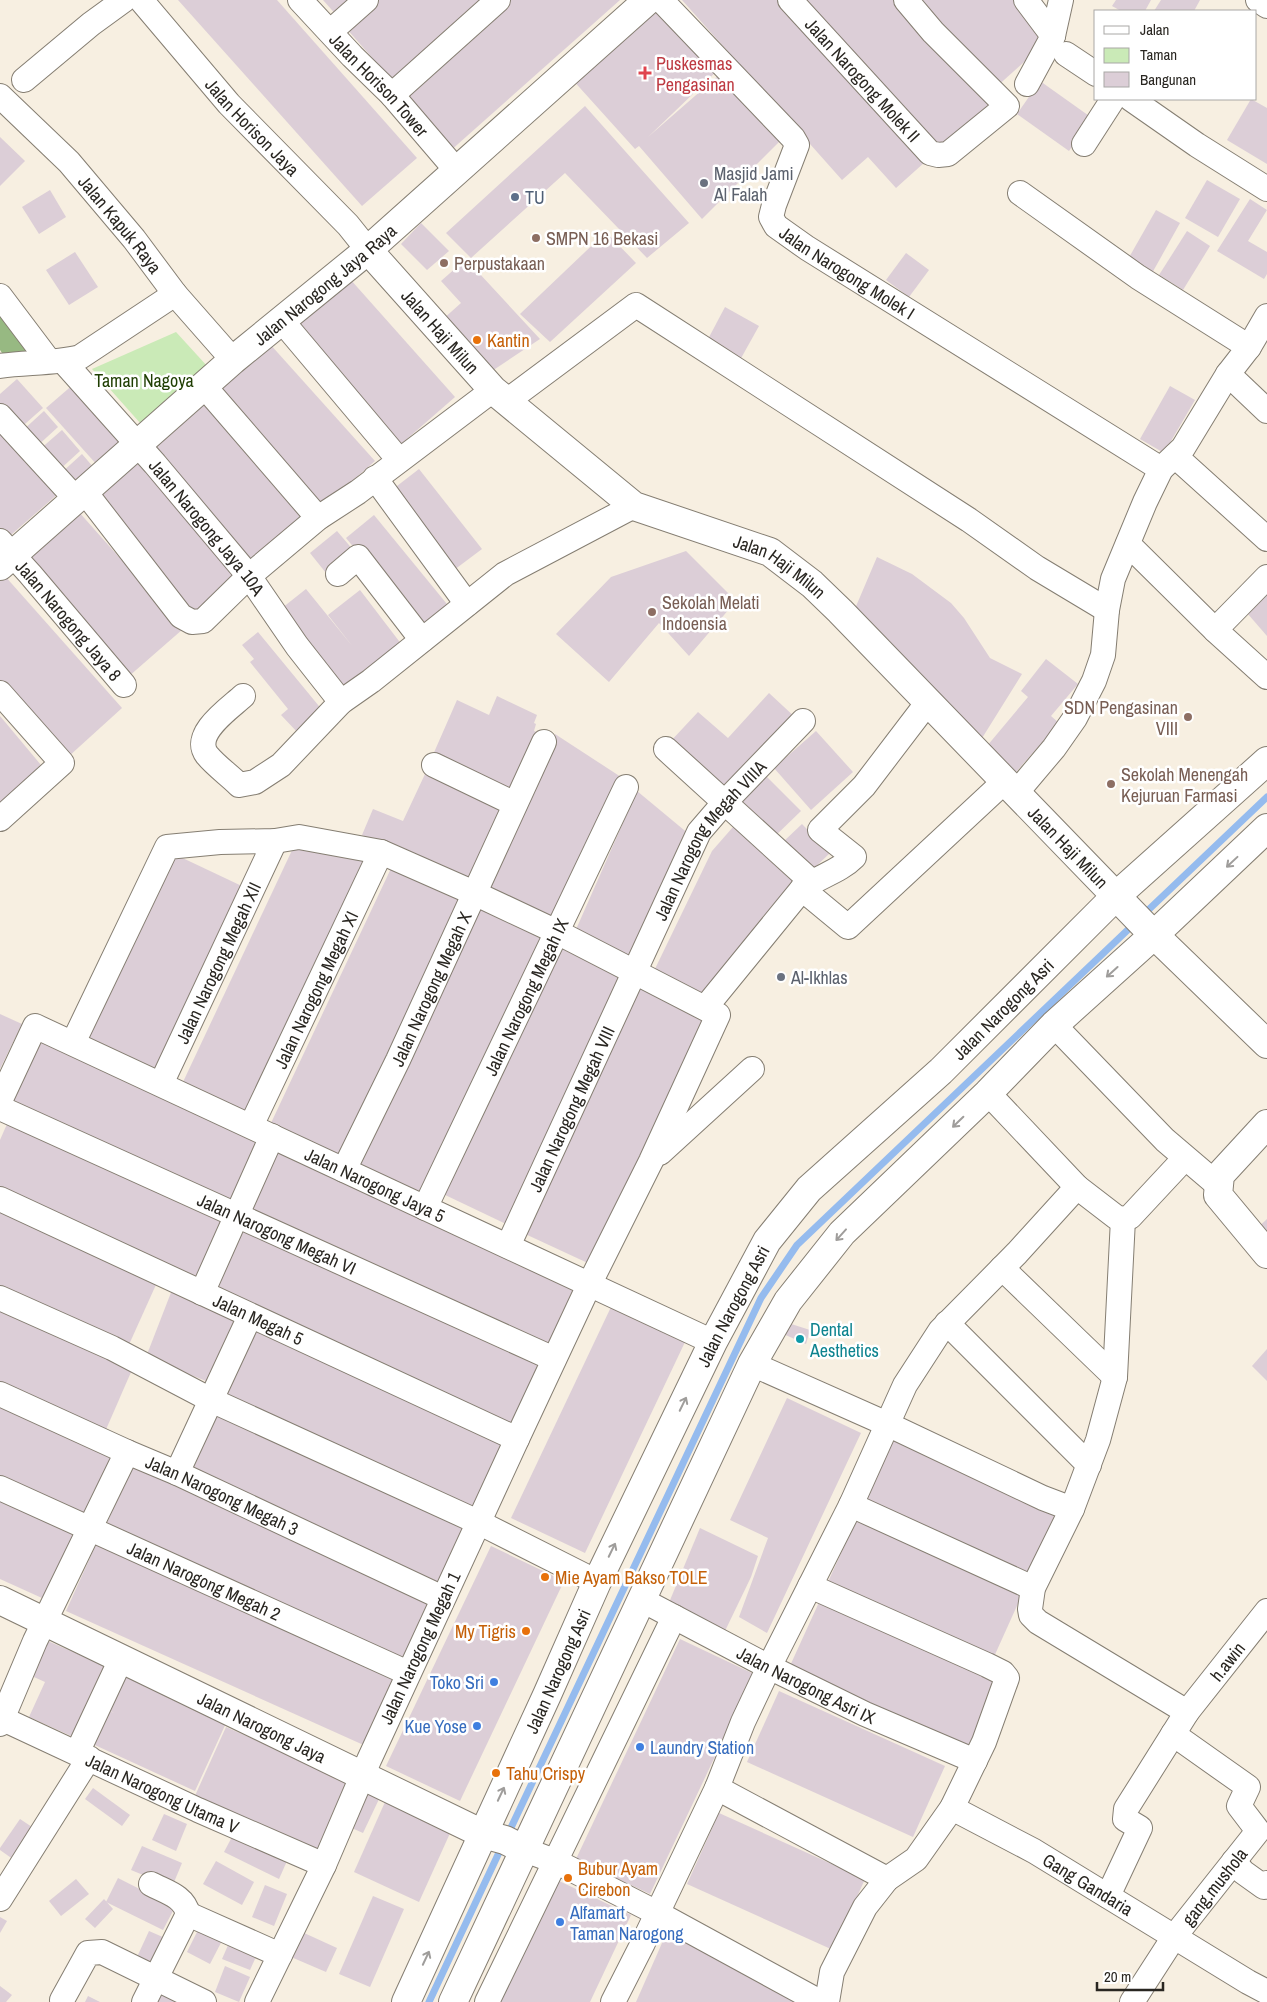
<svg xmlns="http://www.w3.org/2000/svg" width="1267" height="2002" viewBox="0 0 1267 2002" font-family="'Archivo Narrow',sans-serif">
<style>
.green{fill:#caeab7}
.forest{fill:#97b982}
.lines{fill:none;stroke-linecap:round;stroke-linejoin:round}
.stream{stroke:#95bbee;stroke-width:7}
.building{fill:#dcced7}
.minor-casing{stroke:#857e72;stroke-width:26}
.tertiary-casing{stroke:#857e72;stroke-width:30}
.minor{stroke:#fff;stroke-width:24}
.tertiary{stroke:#fff;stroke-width:28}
.oneway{stroke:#9f9d9b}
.health-dot{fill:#e0444e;stroke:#fff;stroke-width:2}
.worship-dot{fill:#6b7280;stroke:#fff;stroke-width:2}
.service-dot{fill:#5c6f8a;stroke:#fff;stroke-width:2}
.education-dot{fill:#8d6e63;stroke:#fff;stroke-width:2}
.food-dot{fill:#e8710a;stroke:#fff;stroke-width:2}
.culture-dot{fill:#0f9aa8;stroke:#fff;stroke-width:2}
.shop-dot{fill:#3f7fe0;stroke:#fff;stroke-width:2}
.labels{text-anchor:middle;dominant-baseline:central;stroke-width:5;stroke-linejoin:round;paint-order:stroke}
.health-label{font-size:18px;fill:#be3a42;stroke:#fff;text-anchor:start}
.street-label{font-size:18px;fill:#292621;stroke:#fff}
.worship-label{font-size:18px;fill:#5b616d;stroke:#fff;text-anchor:start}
.service-label{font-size:18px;fill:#4e5e75;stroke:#fff;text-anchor:start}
.education-label{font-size:18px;fill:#785e54;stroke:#fff;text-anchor:start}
.food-label{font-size:18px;fill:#c56008;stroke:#fff;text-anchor:start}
.park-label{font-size:18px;fill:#1e3d01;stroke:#fff}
.culture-label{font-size:18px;fill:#0d838f;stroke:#fff;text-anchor:start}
.shop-label{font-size:18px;fill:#366cbe;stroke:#fff;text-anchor:end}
</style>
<rect width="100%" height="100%" fill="#f7efe1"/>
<path class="green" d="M176,332L208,367L141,424L92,369Z"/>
<path class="forest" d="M0,306L35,352L4,356L0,350Z"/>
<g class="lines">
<g class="stream">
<path d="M1143,915L1267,797"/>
<path d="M508,1834L761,1298L797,1245L1135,923"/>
<path d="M429,2002L503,1844"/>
</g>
</g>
<g class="building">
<path d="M178,0H277L417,158L362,206Z"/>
<path d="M323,0H360L339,18Z"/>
<path d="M376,0H494L397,86L346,28Z"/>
<path d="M502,0H620L449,152L397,93Z"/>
<path d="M654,0L719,69L648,137L719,75L781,140L702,219L639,146L635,149L571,78Z"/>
<path d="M682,0H780L925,162L896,188L868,157L842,180Z"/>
<path d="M801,0H899L993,105L938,153Z"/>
<path d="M917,0H1015L1050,39L995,88Z"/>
<path d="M1116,0H1151L1145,11H1121L1112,6Z"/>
<path d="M1161,0H1200L1194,11H1154Z"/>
<path d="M1040,81L1092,118L1069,151L1017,114Z"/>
<path d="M1251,99L1267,108V164L1227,140Z"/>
<path d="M585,106L689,223L647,258L565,173L471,258L446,233Z"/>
<path d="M0,137L25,161L0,186Z"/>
<path d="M1207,180L1240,199L1218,237L1185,218Z"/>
<path d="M50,190L66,217L39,234L22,207Z"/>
<path d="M1250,199L1267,210L1248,241L1267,252V274L1264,279L1217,251Z"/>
<path d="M1156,210L1180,223L1151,275L1127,261Z"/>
<path d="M421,223L449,251L427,270L401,244Z"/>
<path d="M1187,231L1210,246L1183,290L1159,275Z"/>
<path d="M606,232L636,263L550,342L520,314Z"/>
<path d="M75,252L98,287L69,305L46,270Z"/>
<path d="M906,253L929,270L909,297L886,280Z"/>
<path d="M466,259L540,339L492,371L442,320L461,303L441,281Z"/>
<path d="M350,279L455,397L400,445L295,327Z"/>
<path d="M725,307L759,326L740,360L707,341Z"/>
<path d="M269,343L375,461L320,509L215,391Z"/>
<path d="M17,379L43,408L17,431L0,412V394Z"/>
<path d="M75,383L127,441L98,466L46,408Z"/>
<path d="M1170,386L1195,400L1164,453L1140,439Z"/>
<path d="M203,402L309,520L254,568L148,450Z"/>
<path d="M44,411L58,427L35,448L21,432Z"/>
<path d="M0,427L59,493L4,541L0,537Z"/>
<path d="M62,430L80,451L57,472L38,451Z"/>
<path d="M82,454L94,468L72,487L60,474Z"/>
<path d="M135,460L240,578L197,617L94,496Z"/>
<path d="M419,469L482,549L450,573L388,493Z"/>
<path d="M78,511L183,629L128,677L23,559Z"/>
<path d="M374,515L451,609L423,631L346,538Z"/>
<path d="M337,531L354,551L326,573L310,553Z"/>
<path d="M686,551L736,601L689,656L659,623L609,682L556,634L611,577Z"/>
<path d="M877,557L912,574L951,603L964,618L990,658L1022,674L979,743L854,611Z"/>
<path d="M4,575L122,708L68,757L0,681V578Z"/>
<path d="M1267,583V636L1241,606Z"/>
<path d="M306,589L353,647L328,615L360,590L402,645L342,692L277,612Z"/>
<path d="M258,632L323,711L299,734L281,715L288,709L250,662L254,659L242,645Z"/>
<path d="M1046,659L1078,684L1051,716L1059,723L1016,772L987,746L1028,697L1021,691Z"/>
<path d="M769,693L797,719L727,796L669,743L698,712L728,738Z"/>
<path d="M497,696L537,715L534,723L536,724L534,731L542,734L513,795L432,757L457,700L489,715Z"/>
<path d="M0,716L46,771L0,810Z"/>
<path d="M816,731L853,772L811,810L774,768Z"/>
<path d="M555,734L621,777L554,923L483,890Z"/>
<path d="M426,772L505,810L470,884L362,835L373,809L403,821Z"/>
<path d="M762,772L801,811L771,840L733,802Z"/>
<path d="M637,791L690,835L628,962L574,934Z"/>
<path d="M802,824L830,853L810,872L782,843Z"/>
<path d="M733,827L799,883L701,997L653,973L712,851Z"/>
<path d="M294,846L369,859L251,1114L183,1082Z"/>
<path d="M172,853L246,888L160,1071L86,1036Z"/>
<path d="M395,860L469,895L345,1158L271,1123Z"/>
<path d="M480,898L554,933L429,1197L356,1162Z"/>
<path d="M558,946L620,976L506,1224L441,1193Z"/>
<path d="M640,986L707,1018L592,1265L523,1233Z"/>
<path d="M0,1014L22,1024L0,1069Z"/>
<path d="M43,1036L266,1136L234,1207L11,1107Z"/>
<path d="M11,1115L234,1215L202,1286L0,1195V1140Z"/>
<path d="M275,1145L586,1284L554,1355L244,1216Z"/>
<path d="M0,1207L159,1278L127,1349L0,1292Z"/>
<path d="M1267,1219V1246L1253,1232Z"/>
<path d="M238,1221L548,1360L517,1430L206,1291Z"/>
<path d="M172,1290L240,1320L211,1383L146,1357Z"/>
<path d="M0,1302L135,1363L104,1434L0,1387Z"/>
<path d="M611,1307L685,1342L585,1553L511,1518Z"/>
<path d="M785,1322L810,1330L806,1344L781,1333Z"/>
<path d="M256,1327L508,1439L476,1510L224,1397Z"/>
<path d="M1267,1349V1381L1252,1366Z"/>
<path d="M787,1398L861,1433L767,1633L739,1617L768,1538L730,1520Z"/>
<path d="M0,1399L117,1451L85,1522L0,1484Z"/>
<path d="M213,1403L476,1521L444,1592L181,1474Z"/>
<path d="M894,1433L1059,1510L1026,1580L861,1503Z"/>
<path d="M134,1461L432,1595L400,1666L103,1532Z"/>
<path d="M0,1494L84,1532L53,1603L0,1579Z"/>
<path d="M859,1514L1025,1588L993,1659L827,1584Z"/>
<path d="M700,1528L758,1556L751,1577L725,1631L668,1605Z"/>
<path d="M98,1540L400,1676L368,1747L66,1611Z"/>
<path d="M491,1546L564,1581L460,1801L386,1766Z"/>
<path d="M821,1598L1005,1680L973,1751L789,1668Z"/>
<path d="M41,1638L112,1669L80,1740L29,1717L45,1682L25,1673Z"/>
<path d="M680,1639L754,1674L650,1894L576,1859Z"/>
<path d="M119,1673L227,1721L195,1791L86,1741L101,1708L114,1713L103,1707Z"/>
<path d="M779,1691L945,1766L913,1837L747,1762Z"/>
<path d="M226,1727L354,1784L322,1855L194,1798Z"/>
<path d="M93,1788L130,1815L122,1826L85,1799Z"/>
<path d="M362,1789L380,1797L363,1833L345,1825Z"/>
<path d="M385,1802L451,1831L419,1902L354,1872Z"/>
<path d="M719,1813L865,1879L833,1950L687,1884Z"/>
<path d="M164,1814L187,1824L176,1851L152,1840Z"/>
<path d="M20,1819L38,1831L17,1862L0,1850V1848Z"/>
<path d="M233,1835L287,1861L279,1879L224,1852Z"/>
<path d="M142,1846L182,1863L172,1887L131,1870Z"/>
<path d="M216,1861L254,1882L242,1905L203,1884Z"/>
<path d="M118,1878L175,1907L163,1930L106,1902Z"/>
<path d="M76,1879L89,1894L61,1916L49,1901Z"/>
<path d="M557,1880L631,1915L590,2002H499Z"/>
<path d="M265,1885L287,1894L274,1926L252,1917Z"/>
<path d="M373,1896L404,1909L370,1987L339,1974Z"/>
<path d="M104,1899L113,1909L95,1928L85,1919Z"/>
<path d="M0,1917L7,1921L0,1933Z"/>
<path d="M202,1922L226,1933L210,1964L187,1952Z"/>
<path d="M149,1931L165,1938L152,1964L137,1957Z"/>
<path d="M302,1932L337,1948L326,1972L291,1957Z"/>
<path d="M666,1934L683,1941L813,2000L811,2002H636Z"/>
<path d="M232,1936L260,1948L250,1970L222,1959Z"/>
<path d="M225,1966L250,1977L239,2002L215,1992Z"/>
<path d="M0,1986L12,1995L6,2002H0Z"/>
<path d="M161,1991L184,2002H156Z"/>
<path d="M88,1996L100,2002H85Z"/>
</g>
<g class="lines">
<g class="minor-casing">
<g id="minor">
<path id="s1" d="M141,0L229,104L348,225L368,250"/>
<path id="s2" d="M300,0L352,56L392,95L457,171"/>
<path id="s3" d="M661,0L793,138L797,145L774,205L771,217L776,226L807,248L1161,469"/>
<path id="s4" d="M790,0L930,153L938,155L948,154L1007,106L933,32L906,0"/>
<path d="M1026,0L1053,36L1027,84"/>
<path d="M1258,0L1267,6"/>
<path d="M331,31L366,0"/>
<path d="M1053,36L1061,0"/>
<path d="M1066,54L1096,74"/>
<path d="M24,80L91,24L124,0"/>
<path d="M392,95L498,0"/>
<path id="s5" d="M0,96L69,162L134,239L175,294L233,360"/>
<path d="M1131,99L1197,145L1267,189"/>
<path d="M1084,144L1113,99"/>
<path d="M1020,193L1138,277L1249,347"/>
<path d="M0,296L49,361"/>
<path d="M282,321L399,460"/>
<path id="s6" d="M63,361L155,464L249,576L297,646L341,702"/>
<path d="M0,366C26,362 54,364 80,357L175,294"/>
<path d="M1228,374L1267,411"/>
<path d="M204,386L318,518"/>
<path d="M507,401L636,305L969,520L1037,568L1107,610"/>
<path d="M0,416L76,499"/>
<path d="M1175,456L1267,539"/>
<path d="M375,478L467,604"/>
<path d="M85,492L181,616L192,622L203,621L249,576L318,518L358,492L493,390"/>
<path id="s7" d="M0,541L30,574L124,685"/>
<path d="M1128,544L1215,630L1267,677"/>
<path d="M338,574L358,557L422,640"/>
<path d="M1215,630L1267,577"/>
<path d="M0,693L62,763L0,819"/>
<path d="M243,696C230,708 191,734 207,755C216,766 229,775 239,785L255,782L281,765L341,702L371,681L505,574L634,506"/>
<path d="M666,749L812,882"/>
<path d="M434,765L515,804"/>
<path d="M1016,793L1054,748L1075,718L1094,681L1103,655L1107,610L1113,579L1145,502L1161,469L1183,448L1228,374L1249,347L1267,316"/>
<path d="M802,889L848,927L1005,781"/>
<path d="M705,1008L802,889C819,876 839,872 854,857L820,830L864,786L928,702"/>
<path d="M1054,1025L1165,1140L1219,1186"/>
<path d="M73,1043L167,847L220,842L275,841L299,837L381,852L474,893L557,932L718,1015L651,1161L590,1283L517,1439L369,1760L324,1865L257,2002"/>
<path id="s8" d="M161,1084L275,841"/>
<path id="s9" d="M0,1101L35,1026L713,1342"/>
<path id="s10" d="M0,1108L554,1359"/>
<path id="s11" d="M251,1126L381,852"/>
<path d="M660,1153L752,1069"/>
<path id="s12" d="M344,1170L398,1060L544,742"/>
<path d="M1077,1187L1116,1217L1123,1219L1130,1217L1185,1158"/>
<path id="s13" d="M0,1199L517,1439"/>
<path id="s14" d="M425,1208L626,787"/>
<path d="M1123,1219L1115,1377L1098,1440L1072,1509L1033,1588L1030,1609L1031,1615L1038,1622L1187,1712"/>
<path id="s15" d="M508,1246L699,832L724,803L803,721"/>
<path d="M1002,1268L1115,1377"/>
<path d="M202,1293L272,1136"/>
<path d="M0,1298L112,1348L211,1400L478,1522L597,1582"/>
<path d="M947,1323L1089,1465"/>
<path d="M752,1364L887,1424L1043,1498L1072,1509"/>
<path id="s16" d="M0,1394L127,1452L177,1473L443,1598"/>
<path d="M177,1473L250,1316"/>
<path id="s17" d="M0,1488L408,1673"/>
<path d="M851,1505L1033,1588"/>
<path d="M810,1586L987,1665L1003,1673L1007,1678L984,1742L952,1808L916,1859L887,1879L865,1907L832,1972L827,2002"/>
<path id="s18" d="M642,1600L769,1667L865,1714L975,1761"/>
<path id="s19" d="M3,1719L198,1810L324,1865"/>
<path d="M0,1724L35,1641L127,1452"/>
<path d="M77,1753L121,1659"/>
<path d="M717,1788L887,1879"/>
<path id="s20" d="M952,1808L1034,1851L1248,1982L1267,1992"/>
<path d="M525,1850L557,1862L657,1913L820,2002"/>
<path d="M1234,1861L1243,1872L1264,1887L1267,1883"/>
<path id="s21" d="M1108,1896L1140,1828L1125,1819L1126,1809L1187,1712L1267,1611"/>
<path d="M0,1899L89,1758"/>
<path d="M188,1914L280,1955"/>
<path d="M62,2000L88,1953L102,1952L204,2002"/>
<path d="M144,2002L188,1914C184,1896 166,1892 151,1884"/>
<path d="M487,2002L674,1617"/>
<path d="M613,2002L643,1943L717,1788L743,1722L769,1667L851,1505L905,1385L940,1331L1017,1253L1077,1187L988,1093"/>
<path id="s22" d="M1132,2002L1174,1937L1258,1831L1239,1806L1248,1787L1173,1734"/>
</g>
</g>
<g class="tertiary-casing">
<g id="tertiary">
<path id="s23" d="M368,250L493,390L634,506L770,552L812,584L840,611L1144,925L1267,1044"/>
<path id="s24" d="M0,566L233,360L368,250L648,0"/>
<path d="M1267,1124L1220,1175L1218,1195L1267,1254"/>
<path id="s25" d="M0,1600L483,1834L505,1840L525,1850"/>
<path id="s26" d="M406,2002L547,1695L597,1582L713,1342L767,1241L809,1189L941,1071L1116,896L1267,761"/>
<path d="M453,2002L752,1364L788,1301L842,1233L988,1093L1054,1025L1155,934L1267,828"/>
</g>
</g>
<use href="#minor" class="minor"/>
<use href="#tertiary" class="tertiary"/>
</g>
<defs><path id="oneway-shaft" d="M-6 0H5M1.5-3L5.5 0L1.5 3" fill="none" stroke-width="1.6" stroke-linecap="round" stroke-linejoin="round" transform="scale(1.25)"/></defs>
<g class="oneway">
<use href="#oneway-shaft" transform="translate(1232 862) rotate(137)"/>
<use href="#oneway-shaft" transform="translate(1112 972) rotate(138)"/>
<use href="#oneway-shaft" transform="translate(958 1122) rotate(136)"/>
<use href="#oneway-shaft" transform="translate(841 1235) rotate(132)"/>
<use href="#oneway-shaft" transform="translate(683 1404) rotate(-64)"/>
<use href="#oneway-shaft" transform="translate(612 1550) rotate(-64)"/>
<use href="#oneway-shaft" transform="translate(501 1794) rotate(-65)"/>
<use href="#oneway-shaft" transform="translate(426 1958) rotate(-65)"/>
</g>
<path class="health-dot" d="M642.5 65.5h5v5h5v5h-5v5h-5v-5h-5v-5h5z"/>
<g class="worship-dot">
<circle cx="704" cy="183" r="5"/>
<circle cx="781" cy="977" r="5"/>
</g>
<circle class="service-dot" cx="515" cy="197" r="5"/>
<g class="education-dot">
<circle cx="536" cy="238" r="5"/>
<circle cx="444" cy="263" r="5"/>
<circle cx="652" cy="612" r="5"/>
<circle cx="1188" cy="717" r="5"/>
<circle cx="1111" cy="784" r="5"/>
</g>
<g class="food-dot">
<circle cx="477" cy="340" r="5"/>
<circle cx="545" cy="1577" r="5"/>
<circle cx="526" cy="1631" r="5"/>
<circle cx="496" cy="1773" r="5"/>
<circle cx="568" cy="1878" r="5"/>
</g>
<circle class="culture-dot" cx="800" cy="1339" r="5"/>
<g class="shop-dot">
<circle cx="494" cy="1682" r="5"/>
<circle cx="477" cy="1726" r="5"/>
<circle cx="640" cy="1747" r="5"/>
<circle cx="560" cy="1922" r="5"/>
</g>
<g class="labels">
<g class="health-label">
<text x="656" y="63">Puskesmas<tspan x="656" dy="21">Pengasinan</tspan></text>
</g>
<g class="street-label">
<text stroke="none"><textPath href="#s4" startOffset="108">Jalan Narogong Molek II</textPath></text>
<text stroke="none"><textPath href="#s2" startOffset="116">Jalan Horison Tower</textPath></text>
<text stroke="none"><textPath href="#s1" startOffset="169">Jalan Horison Jaya</textPath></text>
<text stroke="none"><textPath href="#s5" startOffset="176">Jalan Kapuk Raya</textPath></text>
<text stroke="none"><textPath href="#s3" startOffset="371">Jalan Narogong Molek I</textPath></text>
<text stroke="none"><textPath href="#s24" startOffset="430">Jalan Narogong Jaya Raya</textPath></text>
<text stroke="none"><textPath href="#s23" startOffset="109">Jalan Haji Milun</textPath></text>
<text stroke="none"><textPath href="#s6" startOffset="220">Jalan Narogong Jaya 10A</textPath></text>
<text stroke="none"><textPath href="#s23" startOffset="529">Jalan Haji Milun</textPath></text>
<text stroke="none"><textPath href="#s7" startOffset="105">Jalan Narogong Jaya 8</textPath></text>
<text stroke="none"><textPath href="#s15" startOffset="455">Jalan Narogong Megah VIIIA</textPath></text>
<text stroke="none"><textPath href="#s23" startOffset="934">Jalan Haji Milun</textPath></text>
<text stroke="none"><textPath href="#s8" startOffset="134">Jalan Narogong Megah XII</textPath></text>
<text stroke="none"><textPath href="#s12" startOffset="201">Jalan Narogong Megah X</textPath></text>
<text stroke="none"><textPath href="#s11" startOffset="151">Jalan Narogong Megah XI</textPath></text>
<text stroke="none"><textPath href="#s14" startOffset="234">Jalan Narogong Megah IX</textPath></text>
<text stroke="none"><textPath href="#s26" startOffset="1174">Jalan Narogong Asri</textPath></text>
<text stroke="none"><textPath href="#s15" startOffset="151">Jalan Narogong Megah VIII</textPath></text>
<text stroke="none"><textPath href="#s9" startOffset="458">Jalan Narogong Jaya 5</textPath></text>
<text stroke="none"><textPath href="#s10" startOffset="304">Jalan Narogong Megah VI</textPath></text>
<text stroke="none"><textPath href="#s26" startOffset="769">Jalan Narogong Asri</textPath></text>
<text stroke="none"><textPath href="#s13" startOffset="285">Jalan Megah 5</textPath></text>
<text stroke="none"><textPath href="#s16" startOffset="244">Jalan Narogong Megah 3</textPath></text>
<text stroke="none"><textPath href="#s17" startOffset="224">Jalan Narogong Megah 2</textPath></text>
<text transform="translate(420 1648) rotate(-65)">Jalan Narogong Megah 1</text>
<text stroke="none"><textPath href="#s21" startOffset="282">h.awin</textPath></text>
<text stroke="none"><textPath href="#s26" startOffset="364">Jalan Narogong Asri</textPath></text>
<text stroke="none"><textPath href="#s18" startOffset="185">Jalan Narogong Asri IX</textPath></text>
<text stroke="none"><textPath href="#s25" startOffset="291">Jalan Narogong Jaya</textPath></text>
<text stroke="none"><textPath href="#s19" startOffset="176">Jalan Narogong Utama V</textPath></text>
<text stroke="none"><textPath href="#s20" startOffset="156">Gang Gandaria</textPath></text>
<text stroke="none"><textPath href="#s22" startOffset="142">gang.mushola</textPath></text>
</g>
<g class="worship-label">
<text x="714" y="173">Masjid Jami<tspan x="714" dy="21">Al Falah</tspan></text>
<text x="791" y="977">Al-Ikhlas</text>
</g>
<g class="service-label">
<text x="525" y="197">TU</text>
</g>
<g class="education-label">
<text x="546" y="238">SMPN 16 Bekasi</text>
<text x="454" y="263">Perpustakaan</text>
<text x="662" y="602">Sekolah Melati<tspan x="662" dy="21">Indoensia</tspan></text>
<text x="1178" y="707" text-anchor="end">SDN Pengasinan<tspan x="1178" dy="21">VIII</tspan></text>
<text x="1121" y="774">Sekolah Menengah<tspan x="1121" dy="21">Kejuruan Farmasi</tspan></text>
</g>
<g class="food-label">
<text x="487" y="340">Kantin</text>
<text x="555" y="1577">Mie Ayam Bakso TOLE</text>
<text x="516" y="1631" text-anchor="end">My Tigris</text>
<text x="506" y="1773">Tahu Crispy</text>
<text x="578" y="1868">Bubur Ayam<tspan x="578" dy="21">Cirebon</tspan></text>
</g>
<g class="park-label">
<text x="144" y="380">Taman Nagoya</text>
</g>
<g class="culture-label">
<text x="810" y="1329">Dental<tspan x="810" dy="21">Aesthetics</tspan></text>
</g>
<g class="shop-label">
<text x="484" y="1682">Toko Sri</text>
<text x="467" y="1726">Kue Yose</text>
<text x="650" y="1747" text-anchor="start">Laundry Station</text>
<text x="570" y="1912" text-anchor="start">Alfamart<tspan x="570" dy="21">Taman Narogong</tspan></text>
</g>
</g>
<rect x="1094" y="10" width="162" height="90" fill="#ffffff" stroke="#a9a8a6"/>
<rect x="1104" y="26" width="25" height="8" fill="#ffffff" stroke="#a9a8a6"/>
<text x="1140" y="35" font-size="15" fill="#292621">Jalan</text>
<rect x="1104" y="48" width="25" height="15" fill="#caeab7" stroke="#a9a8a6"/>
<text x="1140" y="60" font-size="15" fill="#292621">Taman</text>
<rect x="1104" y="72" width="25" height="15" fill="#dcced7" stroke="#a9a8a6"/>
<text x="1140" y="85" font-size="15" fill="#292621">Bangunan</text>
<path d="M1097 1982v8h66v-8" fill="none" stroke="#292621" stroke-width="2.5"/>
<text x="1104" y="1982" font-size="15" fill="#292621" stroke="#ffffff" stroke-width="4" paint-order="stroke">20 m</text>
</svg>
